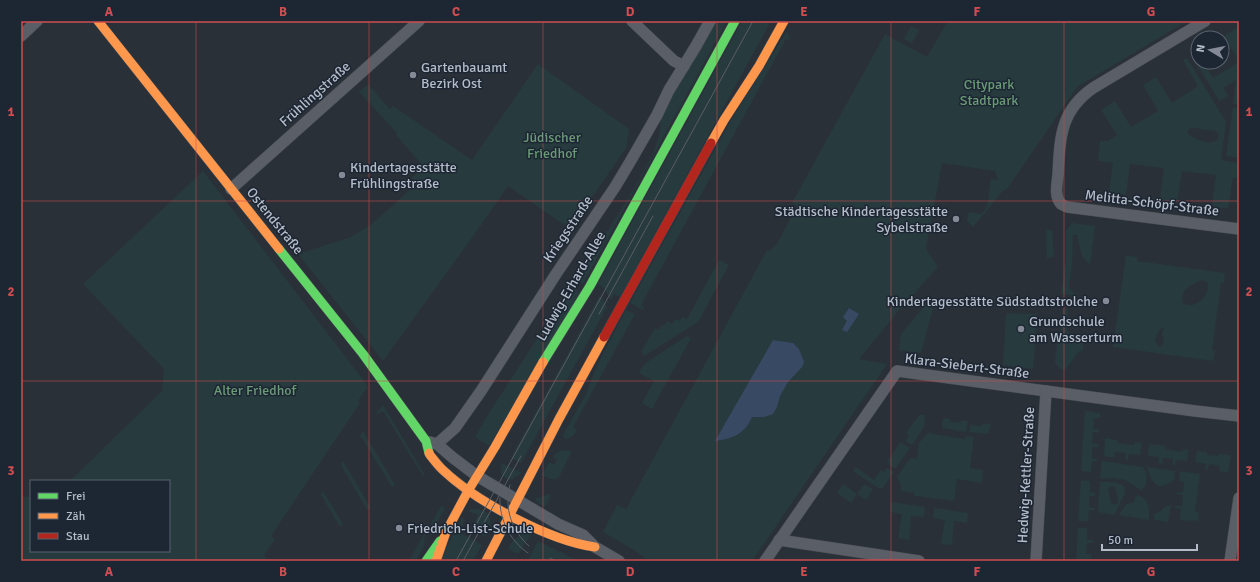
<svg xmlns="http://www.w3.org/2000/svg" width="1260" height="582" viewBox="0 0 1260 582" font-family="Signika,sans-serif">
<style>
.green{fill:#273a3e;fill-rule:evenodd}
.water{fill:#384963}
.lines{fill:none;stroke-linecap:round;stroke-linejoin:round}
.street-casing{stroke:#484c53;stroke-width:12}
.fast-casing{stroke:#484c53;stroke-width:10}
.slow-casing{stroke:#484c53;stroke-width:10}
.jam-casing{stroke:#484c53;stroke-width:10}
.street{stroke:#5a5e66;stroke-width:11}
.fast{stroke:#63d668;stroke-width:9}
.slow{stroke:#ff974d;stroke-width:9}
.jam{stroke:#b3261e;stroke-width:9}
.tram{stroke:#595d64;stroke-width:1}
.grid{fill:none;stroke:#ce4d50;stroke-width:1;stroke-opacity:0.55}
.poi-dot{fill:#848b96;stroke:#1d2633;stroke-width:1.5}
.labels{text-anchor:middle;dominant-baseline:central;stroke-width:3;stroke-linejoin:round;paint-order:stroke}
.poi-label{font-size:14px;fill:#b4bcc9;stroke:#1d2633;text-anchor:start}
.park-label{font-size:14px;fill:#6b9a76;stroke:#1d2633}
.street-label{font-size:14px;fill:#b4bcc9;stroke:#1d2633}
.neatline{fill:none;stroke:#ce4d50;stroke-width:1.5}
.grid-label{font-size:13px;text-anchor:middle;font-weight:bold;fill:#ce4d50}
</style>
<rect width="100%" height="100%" fill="#2a3038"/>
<g class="green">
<path d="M714,21H727L583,284L576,280L628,199L653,154L659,136L661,119L667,103Z"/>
<path d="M742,21H771L620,297L614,294L611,300L603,287L598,284Z"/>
<path d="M948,21H1187L1077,87L1007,189L1002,192L973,227L967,221L969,212L981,214L987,207L991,179L998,180L995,171L942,163L926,249L938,267L901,308L859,359L887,364L752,561H649L634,550L603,532L617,505L626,509L767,250L770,251L775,245H776L797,206L792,203L885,34L927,57Z"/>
<path d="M911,26L919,30L912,43L904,39Z"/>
<path d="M1237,28L1239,30V61L1224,36Z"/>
<path d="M787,31L790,40L786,39L641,305L644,307L643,310L630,303L730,122Z"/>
<path d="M1197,52L1198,62H1203L1213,78L1239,62V104H1233L1236,80L1223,88L1228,96L1219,101L1192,55Z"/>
<path d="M1187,58L1226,122L1221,160L1239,163L1237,178H1233L1228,209L1212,206L1216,175L1182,171L1177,202L1160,199L1164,168L1130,164L1126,195L1109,192L1113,163L1098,161L1100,141H1108L1117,135L1101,110L1115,101L1131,127L1158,111L1143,85L1156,77L1172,103L1198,86L1183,60ZM1194,128L1215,131L1219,134C1218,151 1190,138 1187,132L1189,129Z"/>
<path d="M538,64L629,129L626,148L570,229L508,186L479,228L383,361L298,254L351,237L373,223L411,189L406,183L424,167L396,135L397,133L359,92L368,84L390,109L393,106L472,160Z"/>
<path d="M1233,107L1239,108V158L1226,156Z"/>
<path d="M203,171L368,386L358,401L360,403L271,536L275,539L264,555L267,561H21V496L31,497V551H169V481H70L162,391L164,369L83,284Z"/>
<path d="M1072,223L1095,226L1090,265L1082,256L1077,235H1073L1072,264L1069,288L1078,296L1063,294L1061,293L1066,260V231Z"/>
<path d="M1046,229L1052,231L1054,256L1047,259Z"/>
<path d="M1126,255L1137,257V261L1225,273L1224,283H1221L1212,350L1215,351L1213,361L1113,347ZM1202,280L1207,282C1212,294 1195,311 1183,303C1180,290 1191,284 1202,280ZM1163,327L1164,329L1162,333L1164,342L1161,346H1158L1155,341L1159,330Z"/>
<path d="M719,260L729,265L698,322L644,356L641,352L655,328L659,330L661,325L664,326L667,321L672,324L675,319L680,321L682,317L687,319Z"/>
<path d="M571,286L580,292L489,446L475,437L487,416Z"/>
<path d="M600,295L607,307L521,463L511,458Z"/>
<path d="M929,301L934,304L921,353L899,350L901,334Z"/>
<path d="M1068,308L1067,330L1074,337L1080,338L1083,346V351H1079L1066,369L1061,370L1055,363L1057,342L1061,331L1062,324L1061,319L1063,309Z"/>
<path d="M626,310L635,314L573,427L577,430L573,436L567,439L564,438L563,435L586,394L597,365Z"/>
<path d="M1006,313L1037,314L1033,369L1003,365Z"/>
<path d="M687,336L691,338L652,409L642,403L654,381L639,373L644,364Z"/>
<path d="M383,405L425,475L423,476L383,411L376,415L378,411Z"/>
<path d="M1085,411L1100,413V418H1094L1093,429H1099V433L1093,432L1092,443L1098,444V447H1092V458L1097,459V461H1092L1091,472L1081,471Z"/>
<path d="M919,415H925L924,427L912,445L905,441L909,435L906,433Z"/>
<path d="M943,418L950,419V422L960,423L961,420L968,421L966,432L942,428Z"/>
<path d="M983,423L991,424L988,434L969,432L970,425L982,426Z"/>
<path d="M363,431L395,485L392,487L360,435Z"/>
<path d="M928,433L965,439L966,436L974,437L970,468L983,470L982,483L957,479L954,501L917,496H914V493L901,491V485L897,477L910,458L917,459L919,443Z"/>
<path d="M1105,438L1117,440V443L1134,445L1135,442L1142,443L1140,455L1129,454L1128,460L1125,459L1126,453L1115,452L1114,458L1104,456Z"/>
<path d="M900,442L910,448L895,469L889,465L890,464L887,462Z"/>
<path d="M1149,444L1165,446V449L1182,452L1183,449L1189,450L1187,461L1176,460L1175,465H1173V459L1163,458L1162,464L1158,463L1159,457L1148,456Z"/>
<path d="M563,450L572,451L559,477C553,482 548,478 542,475L549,462L554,465L557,460L553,457L556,453Z"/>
<path d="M1197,451L1207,452V455L1218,456V454L1231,455L1228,473L1219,471L1220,466L1209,464L1208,470L1205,469L1206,464L1195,462Z"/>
<path d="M343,461L371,508L367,510L341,465Z"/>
<path d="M1102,461L1143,467L1147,474L1146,485L1141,490L1125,480L1114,478L1100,479Z"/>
<path d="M502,463L522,473L511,480L505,478L501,473Z"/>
<path d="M856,467L874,480L881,470L884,472L887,468L894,472L882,489L878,488L853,471Z"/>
<path d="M1147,467L1175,471L1174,480C1158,492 1152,485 1147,467Z"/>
<path d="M1180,471L1200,474L1195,512H1199L1198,521L1194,520L1193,521L1180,520L1181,509L1175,508L1176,506H1182L1183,495L1177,494V492L1183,493L1184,482L1179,481Z"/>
<path d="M1081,480L1090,481V492L1095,493V496H1089V507L1095,508L1094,510H1089L1088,521H1078Z"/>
<path d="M1100,482C1108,482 1117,481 1124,486L1125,493L1114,515L1098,512ZM1112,486L1115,487L1117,494L1118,503L1115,505L1111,503L1108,489Z"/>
<path d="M843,484L857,494L864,484L873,489L866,500L857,494L851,503L837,493Z"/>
<path d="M323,491L343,524L340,527L321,495Z"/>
<path d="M550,494L551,495L545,507L537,502L535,499Z"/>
<path d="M1137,495C1150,498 1149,509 1149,520L1119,515L1126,504L1133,503Z"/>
<path d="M891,502L925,507L924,517L911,516L909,540L898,538L902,514L890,512Z"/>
<path d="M1171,505L1168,522L1155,520L1153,515L1161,511C1163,507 1166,506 1171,505Z"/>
<path d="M441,506L445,508L430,536L429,529L430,526Z"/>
<path d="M934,508L968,513L967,523L954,521L952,545L941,544L945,520L933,518Z"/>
<path d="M471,509C492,508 494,521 486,537L471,528L478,515L468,511Z"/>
<path d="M462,517L465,520L459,532L482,545L473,561H440Z"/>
<path d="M1078,528H1087V540H1093V543H1087L1086,554H1092L1091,561H1076Z"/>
<path d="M425,532L424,546L416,561H409Z"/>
<path d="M522,534H532L519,553H516L508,549L513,540Z"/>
<path d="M538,541L579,561H530L528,560Z"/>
</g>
<g class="water">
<path d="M849,308L859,314L847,332L842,330L847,321L843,317Z"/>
<path d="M773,340L793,343L799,349L804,362L802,367L788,382L780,396L777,407L773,414L764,417H752C745,434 732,439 715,441Z"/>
</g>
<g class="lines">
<g class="street-casing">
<g id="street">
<path d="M632,21L674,61L684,66"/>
<path d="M1205,21L1093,88C1060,111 1060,138 1058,175C1057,185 1054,196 1061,204L1067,207L1239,229"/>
<path d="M21,36L37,21"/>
<path d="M231,189L419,21"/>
<path d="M430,442L437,444L452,457L477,476L558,524L583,535L595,547L619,561"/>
<path d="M437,444L455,428L481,391L556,274L615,187L630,162L657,115L669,90L696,46L710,21"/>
<path d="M779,540L919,561"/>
<path d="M765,561L897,371L1195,411L1239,416"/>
<path d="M1036,561L1046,391"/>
<path d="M1230,561L1239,498"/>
</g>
</g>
<g class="fast-casing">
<g id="fast">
<path d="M279,249L363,354L426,441L429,453"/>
<path d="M543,362L590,286L735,21"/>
<path d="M426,561L440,541"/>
</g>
</g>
<g class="slow-casing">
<g id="slow">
<path d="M98,21L279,249"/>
<path d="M711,143L724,120L759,66L784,21"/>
<path d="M429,453L430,455C434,460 439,467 444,471C477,502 550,541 595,547"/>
<path d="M436,561L446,532L468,491L495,447L543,362"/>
<path d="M486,561L559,419L604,337"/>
</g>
</g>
<g class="jam-casing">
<path id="jam" d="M604,337L711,143"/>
</g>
<use href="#street" class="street"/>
<use href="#fast" class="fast"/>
<use href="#slow" class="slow"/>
<use href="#jam" class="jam"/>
<g class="tram">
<path d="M599,314L653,216"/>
<path d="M510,485C504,508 511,530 529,546"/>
<path d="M500,498C499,519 510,541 528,553"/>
<path d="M550,558L555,561"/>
<path d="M456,561L753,21"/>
<path d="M463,561L521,456"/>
</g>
</g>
<path class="grid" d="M196,21V561M369,21V561M543,21V561M717,21V561M891,21V561M1064,21V561M21,201H1239M21,381H1239"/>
<g class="poi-dot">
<circle cx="413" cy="75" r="4"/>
<circle cx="342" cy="175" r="4"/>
<circle cx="956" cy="219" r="4"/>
<circle cx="1106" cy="301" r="4"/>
<circle cx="1021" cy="329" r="4"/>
<circle cx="399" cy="528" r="4"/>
</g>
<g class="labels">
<g class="poi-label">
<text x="421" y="67">Gartenbauamt<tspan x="421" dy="16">Bezirk Ost</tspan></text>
<text x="350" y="167">Kindertagesstätte<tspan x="350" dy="16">Frühlingstraße</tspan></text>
<text x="948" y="211" text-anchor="end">Städtische Kindertagesstätte<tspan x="948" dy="16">Sybelstraße</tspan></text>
<text x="1098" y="301" text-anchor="end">Kindertagesstätte Südstadtstrolche</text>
<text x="1029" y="321">Grundschule<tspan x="1029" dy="16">am Wasserturm</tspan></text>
<text x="407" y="528">Friedrich-List-Schule</text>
</g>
<g class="park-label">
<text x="989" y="84">Citypark<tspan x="989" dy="16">Stadtpark</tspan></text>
<text x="552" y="137">Jüdischer<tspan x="552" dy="16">Friedhof</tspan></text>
<text x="255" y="390">Alter Friedhof</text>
</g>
<g class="street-label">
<text transform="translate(315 94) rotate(-42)">Frühlingstraße</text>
<text transform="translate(1152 203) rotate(7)">Melitta-Schöpf-Straße</text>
<text transform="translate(275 221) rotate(51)">Ostendstraße</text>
<text transform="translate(568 229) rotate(-56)">Kriegsstraße</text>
<text transform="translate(571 286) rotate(-60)">Ludwig-Erhard-Allee</text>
<text transform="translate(967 366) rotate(7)">Klara-Siebert-Straße</text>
<text transform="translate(1026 475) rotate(-87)">Hedwig-Kettler-Straße</text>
</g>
</g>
<rect width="1260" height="582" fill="none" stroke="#1d2633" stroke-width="44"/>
<rect x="30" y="480" width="140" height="72" fill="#1d2633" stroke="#59626f"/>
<rect x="38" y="493" width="20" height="6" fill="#63d668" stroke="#59626f"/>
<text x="66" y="500" font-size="12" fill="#b4bcc9">Frei</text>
<rect x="38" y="513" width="20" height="6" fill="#ff974d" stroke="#59626f"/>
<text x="66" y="520" font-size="12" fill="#b4bcc9">Zäh</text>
<rect x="38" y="533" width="20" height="6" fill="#b3261e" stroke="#59626f"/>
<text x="66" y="540" font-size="12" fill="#b4bcc9">Stau</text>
<g transform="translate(1210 50) rotate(280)"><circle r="19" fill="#1d2633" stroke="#59626f"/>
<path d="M0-3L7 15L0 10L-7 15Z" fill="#848b96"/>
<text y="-6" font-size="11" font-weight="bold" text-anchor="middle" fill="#b4bcc9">N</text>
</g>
<path d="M1102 544v6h95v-6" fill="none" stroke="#b4bcc9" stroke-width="2"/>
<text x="1108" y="544" font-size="12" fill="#b4bcc9" stroke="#1d2633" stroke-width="3" paint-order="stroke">50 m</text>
<rect x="22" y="22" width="1216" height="538" class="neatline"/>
<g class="grid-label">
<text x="109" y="16">A</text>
<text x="283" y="16">B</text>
<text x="456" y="16">C</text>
<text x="630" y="16">D</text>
<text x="804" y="16">E</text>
<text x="977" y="16">F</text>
<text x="1151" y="16">G</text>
<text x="11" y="116">1</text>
<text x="1249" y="116">1</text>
<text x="11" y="296">2</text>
<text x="1249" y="296">2</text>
<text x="11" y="475">3</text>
<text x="1249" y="475">3</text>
<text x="109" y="576">A</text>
<text x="283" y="576">B</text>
<text x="456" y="576">C</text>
<text x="630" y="576">D</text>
<text x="804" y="576">E</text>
<text x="977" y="576">F</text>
<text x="1151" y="576">G</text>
</g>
</svg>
